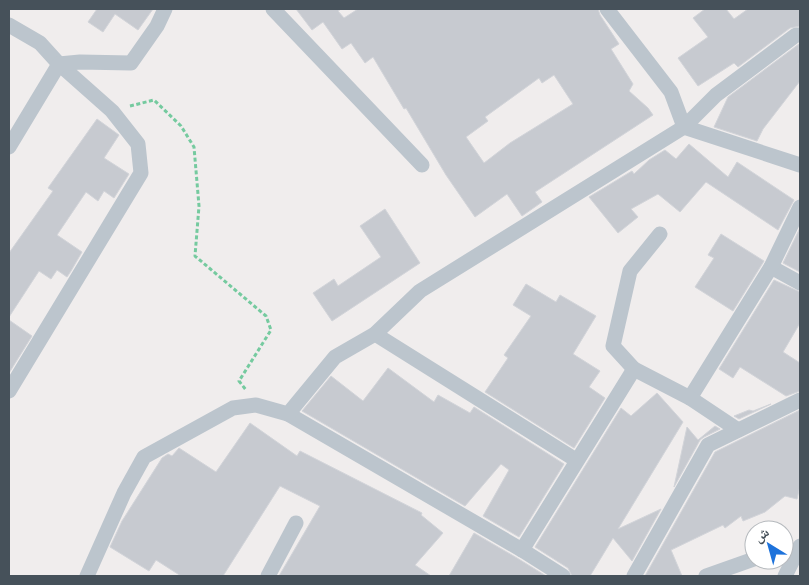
<svg xmlns="http://www.w3.org/2000/svg" width="809" height="585" viewBox="0 0 809 585" font-family="Mulish,'Noto Naskh Arabic',sans-serif">
<style>
.building{fill:#c7cad0;stroke:#d2d4d9;fill-rule:evenodd}
.lines{fill:none;stroke-linecap:round;stroke-linejoin:round}
.path{stroke:#75ca9f;stroke-width:3;stroke-dasharray:4 2.5;stroke-linecap:butt}
.street{stroke:#bcc5cd;stroke-width:15}
</style>
<rect width="100%" height="100%" fill="#f0eded"/>
<g class="building">
<path d="M97,9H153L138,30L115,14L103,32L88,22Z"/>
<path d="M296,9H341L338,11L344,18L358,9H598L600,15L619,44L611,49L633,84L629,91L648,108L653,115L535,192L542,202L522,216L507,194L475,217L446,175L406,108L404,109L373,57L365,63L351,43L342,49L323,22L312,30ZM554,75L573,104L510,143L484,163L466,137L488,121L485,117L539,78L542,83Z"/>
<path d="M705,9H726L734,19L748,9H800V26L790,28L738,67L734,63L698,86L678,58L708,37L693,18Z"/>
<path d="M799,44L800,81L763,129L757,141L714,127L728,97Z"/>
<path d="M97,119L119,135L104,158L129,174L114,198L104,191L98,201L86,192L57,235L82,252L71,271L67,277L57,270L51,279L39,271L9,317V253L53,191L48,188Z"/>
<path d="M689,144L728,177L737,162L794,200L778,230L706,182L680,212L658,194L631,209L638,217L618,233L589,197L632,171L634,174L649,160L665,150L676,159Z"/>
<path d="M385,209L420,263L332,321L313,293L334,279L338,286L381,257L360,226Z"/>
<path d="M800,228V272L783,263Z"/>
<path d="M721,234L764,261L733,311L695,287L714,258L708,255Z"/>
<path d="M774,280L800,292V323L783,352L800,363V391L786,396L740,367L733,378L719,369Z"/>
<path d="M526,284L556,302L560,295L596,316L573,354L600,371L589,387L605,398L574,448L485,392L508,358L504,355L531,316L513,305Z"/>
<path d="M9,320L32,336L9,373Z"/>
<path d="M388,368L434,402L438,395L470,413L474,407L564,464L519,537L483,516L509,470L501,464L465,506L302,411L331,376L363,401Z"/>
<path d="M657,393L683,422L618,529L661,509L632,561L613,538L590,576H572L568,568L535,547L621,408L631,416Z"/>
<path d="M771,404L739,419L734,416L749,410L753,411Z"/>
<path d="M800,410V486L797,499L785,496L765,512L743,521L741,516L725,528L723,525L671,550L682,576H645L715,452Z"/>
<path d="M250,423L297,456L300,451L422,513L421,515L443,533L415,565L431,576H279L320,506L280,486L223,576H181L156,560L149,571L110,547L122,521L162,458L168,454L172,456L179,448L216,472Z"/>
<path d="M715,426L720,429L704,437L700,440L674,487L687,427L698,440Z"/>
<path d="M474,533L517,558L546,576H449Z"/>
</g>
<g class="lines">
<path class="path" d="M130,106L154,100L181,126L194,147L199,206L195,256L266,316L271,330L239,381L246,390"/>
<g class="street">
<path d="M273,9L422,165"/>
<path d="M607,9L671,92L684,127L800,165"/>
<path d="M9,25L40,43L59,64L112,111L138,144L141,173L9,391"/>
<path d="M9,147L59,64L80,62L131,63L157,26L165,9"/>
<path d="M771,267L800,283"/>
<path d="M375,334L576,460"/>
<path d="M634,369L613,346L630,271L660,234"/>
<path d="M690,398L771,267L800,207"/>
<path d="M288,414L522,550L563,576"/>
<path d="M522,550L634,369L690,398L738,430"/>
<path d="M87,576L124,493L144,457L233,408L256,405L288,414L335,357L375,334L420,291L684,127L716,95L796,35H800"/>
<path d="M268,576L296,523"/>
<path d="M634,576L708,445L800,400"/>
<path d="M706,576L754,559"/>
<path d="M785,576L800,546"/>
</g>
</g>
<rect width="809" height="585" fill="none" stroke="#46515a" stroke-width="20"/>
<g transform="translate(769 545) rotate(323)"><circle r="24" fill="#ffffff" stroke="#b5b9bd"/>
<path d="M0-4L9 19L0 12L-9 19Z" fill="#1d72db"/>
<text y="-8" font-size="14" font-weight="bold" text-anchor="middle" fill="#46515a">ش</text>
</g>
</svg>
